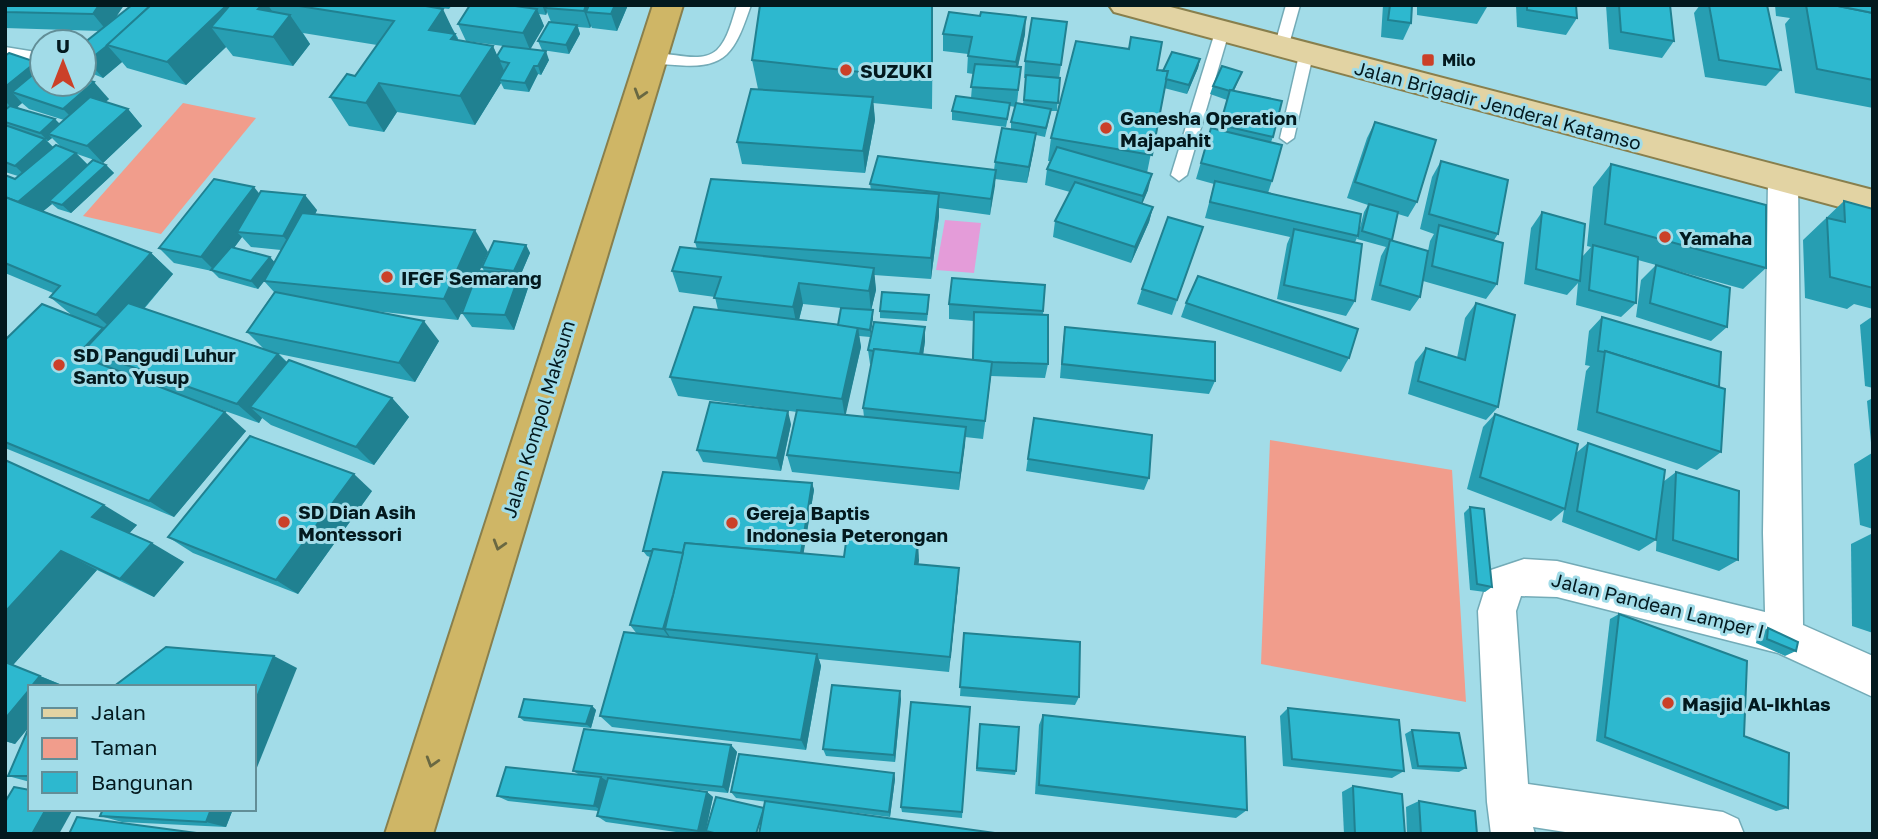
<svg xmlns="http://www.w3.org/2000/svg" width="1878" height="839" viewBox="0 0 1878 839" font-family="'Golos Text',sans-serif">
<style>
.green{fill:#f19d8c}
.water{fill:#e49cd9}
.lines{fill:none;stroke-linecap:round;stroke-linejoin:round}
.lane-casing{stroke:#73abb7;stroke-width:3}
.street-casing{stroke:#73abb7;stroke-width:3}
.primary-casing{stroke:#887f4d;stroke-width:4}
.highway-casing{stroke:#887f4d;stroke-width:4}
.lane{fill:#fff;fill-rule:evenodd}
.street{fill:#fff;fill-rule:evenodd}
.primary{fill:#e2d3a3;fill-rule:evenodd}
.highway{fill:#cfb666;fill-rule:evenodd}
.wall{fill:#279eb2;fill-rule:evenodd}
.shaded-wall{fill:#208191}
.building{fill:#2db8cf;stroke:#208191;stroke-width:2}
.oneway{stroke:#696842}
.poi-dot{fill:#cb4028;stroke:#a2dce8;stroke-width:2.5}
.labels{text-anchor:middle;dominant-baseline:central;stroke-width:6;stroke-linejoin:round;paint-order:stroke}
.far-poi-label{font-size:16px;font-weight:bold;fill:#03191e;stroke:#a2dce8;text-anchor:start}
.poi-label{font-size:19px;font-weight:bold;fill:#03191e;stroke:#a2dce8;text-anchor:start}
.street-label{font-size:19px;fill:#03191e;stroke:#a2dce8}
</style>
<rect width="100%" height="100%" fill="#a2dce8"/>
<g class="green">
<path d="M183,103L256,118L161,234L83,216Z"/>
<path d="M1270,440L1452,470L1466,702L1261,664Z"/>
</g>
<path class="water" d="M945,220L981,223L974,273L936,270Z"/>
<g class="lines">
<g class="lane-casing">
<g id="lane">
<path d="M737,5H751C735,51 728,70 675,65C665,64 651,65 644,58C657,44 697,68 717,50C728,39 732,20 737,5Z"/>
<path d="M1286,5H1300L1288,48L1281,53L1274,48Z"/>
<path d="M1222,27L1229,32L1187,175L1179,181L1171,175L1215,32Z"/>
<path d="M5,47L42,53V63L5,57Z"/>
<path d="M1306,50L1313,55L1294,138L1287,143L1280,138L1299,55Z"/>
</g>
</g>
<g class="street-casing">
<path id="street" d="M1783,169L1794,172L1798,180L1803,625L1873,656V697L1778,653L1557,597L1521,596L1516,611L1528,784L1723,812L1738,819L1744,834H1578L1533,827L1535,834H1491L1487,802L1478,611L1491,570L1524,559L1557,561L1765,612L1763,533L1768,180L1772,172Z"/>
</g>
<g class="primary-casing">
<path id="primary" d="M1109,5H1163L1873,190V216L1114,12Z"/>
</g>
<g class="highway-casing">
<path id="highway" d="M653,5H683L433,834H385Z"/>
</g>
<use href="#lane" class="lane"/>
<use href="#street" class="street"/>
<use href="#primary" class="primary"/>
<use href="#highway" class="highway"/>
</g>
<g class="wall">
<path d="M5,5H124L115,18L132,5H452L449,9L440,8L458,38V40L493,46L497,56L503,46L466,41L458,24L470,5H628L617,31L592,28L591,26L590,28L578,27L580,34L569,54L542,50L538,41L551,22L547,12L546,15L539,14L544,26L530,49L549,60L541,75L538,74L529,92L504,89L501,83L475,125L397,112L384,132L349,126L330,97L355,76L377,45L303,33L310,44L293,66L233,56L226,47L186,85L127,68L122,62L103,78L86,71L84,69V43L100,31L5,28Z"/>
<path d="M933,5L932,109L873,103L875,120L865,173L742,164L737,142L758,89L752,60Z"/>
<path d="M1383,5H1412L1411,23L1403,40L1381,37Z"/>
<path d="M1417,5H1487V7L1477,24L1417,15Z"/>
<path d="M1516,5H1576L1577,18L1566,35L1517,27Z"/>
<path d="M1606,5H1670L1674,41L1662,58L1609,49Z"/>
<path d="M1700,5H1767L1781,70L1766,86L1705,77L1694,13Z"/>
<path d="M1775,5H1873V108L1795,93L1785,24L1790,18L1776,16Z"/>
<path d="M1067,22L1059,79L1057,111H1051L1045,137L1036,135L1027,183L995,179L990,215L939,208V216L931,279L874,275L876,290L871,310L873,318L870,337L859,336L861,347L845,415L864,417L863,408L871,364H870L868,350L925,341L923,355L972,360L974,321L949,319V304L1045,285L1043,315L1048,364L1045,378L991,376L983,439L965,437L959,490L792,472L787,455L797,412L678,396L670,377L718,310L715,297L679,292L672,271L697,249L695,242L871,190L870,184L994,170L995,162L1011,129V122L1015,107L1010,106L1006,127L952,120V111L971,98L973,74L967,73L968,54L943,51V34H1025L1018,67H1021L1017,103L1023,104L1026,78H1024L1025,61ZM803,304L841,308L838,325L799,320Z"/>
<path d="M5,56L41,68L109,99L105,102L128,109L142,126L103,163L77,154L88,165H106L114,173L71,213L58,209L52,204L43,211L151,253L173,274L144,309L264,349L247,332L274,292L264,281L258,289L219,278L212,271L174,263L159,248L259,194L317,210L315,215L488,252L479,271H484L482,267L526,245L530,253L521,274L528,288L514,330L472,327L462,313L469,296L458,320L374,311L439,341L415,382L279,354L287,362L392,398L409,417L374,465L271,425L262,418L259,423L183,396L246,431L174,517L5,448V340L74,317L50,297L53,293L5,273V175L15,179L18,176L5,172V110L8,108L5,107ZM22,103L29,109L64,120L60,124L17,107ZM52,138L62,148L53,147L47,141H48ZM242,237L251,247L281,250L274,262L270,257L234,248Z"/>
<path d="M1200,59L1198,68L1187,94L1164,88L1147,173L1148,190L1142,203L1153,207L1149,222L1131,263L1053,237L1055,221L1070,192L1045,185L1047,169L1050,161H1048L1051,138L1157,70L1163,71Z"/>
<path d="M1242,72L1234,91L1273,137L1271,142L1272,181L1268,193L1358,236L1355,242V301L1346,316L1277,299L1287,244L1290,237L1205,218L1214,184L1196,179L1211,128L1218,130L1227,100L1210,94L1213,86Z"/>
<path d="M1375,122L1417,202L1408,217L1398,214L1391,241L1428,251L1430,241L1434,234L1420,229L1432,177L1441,161L1498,234L1494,240L1497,284L1486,299L1423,281L1420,297L1410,311L1371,300L1381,256L1386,247L1357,239L1364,212L1368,205L1347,198L1367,138Z"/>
<path d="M1611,164L1766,268L1743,289L1656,265L1727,327L1711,341L1636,317L1641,280L1656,265L1638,260L1636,303L1621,317L1576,305L1578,283L1567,295L1524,284L1531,228L1542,212L1582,257L1591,247L1587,246L1593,187Z"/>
<path d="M1844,201L1873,209V309L1854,304L1847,309L1805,298L1803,240Z"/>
<path d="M1203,227L1172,315L1137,304L1142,289Z"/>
<path d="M929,302L927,321L880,318V311Z"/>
<path d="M1186,303L1349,358L1341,372L1181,317Z"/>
<path d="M1476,303L1498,407L1486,420L1408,394L1415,362L1426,348L1457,358L1465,318Z"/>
<path d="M1873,316V388L1865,386L1860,325Z"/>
<path d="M1602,317L1719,387L1721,452L1697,470L1577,430L1586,371L1590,366L1585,365L1589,331Z"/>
<path d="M1065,327L1215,381L1209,394L1060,378L1063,341Z"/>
<path d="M1873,398V529L1860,525L1854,464L1872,453L1867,401Z"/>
<path d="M1495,414L1576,453L1588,443L1663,482L1676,472L1738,560L1719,571L1656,551L1657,529L1656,540L1639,551L1562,522L1564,510L1551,521L1467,489L1483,427Z"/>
<path d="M1034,418L1149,478L1144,490L1026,471Z"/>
<path d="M791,424L781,471L703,462L697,450Z"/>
<path d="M5,460L137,525L129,533L184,562L154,597L97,570L13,665L62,685L61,687H30V782L8,776L29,726L15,744L5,741Z"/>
<path d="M812,483L814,490L803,554L844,557L919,560L918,564L958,586L949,672L819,659L821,666L806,750L612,727L600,716L637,634L630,625L650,557L647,556L643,551Z"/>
<path d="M372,491L298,594L193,553L168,537Z"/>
<path d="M1470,507L1492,587L1485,592L1470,590L1464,513Z"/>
<path d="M1873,533V633L1852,626L1851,544Z"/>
<path d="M1619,614L1744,736L1788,808L1776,811L1596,741L1610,619Z"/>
<path d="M1768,628L1796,651L1785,656L1756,643L1758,633Z"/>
<path d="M964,633L1079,697L1075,705L960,696Z"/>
<path d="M901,699L895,762L826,756L823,749Z"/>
<path d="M592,706L596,710L591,728L524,721L519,717Z"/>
<path d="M970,707L962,818L902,812L901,807Z"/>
<path d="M1288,708L1404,771L1392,778L1283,766L1280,716Z"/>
<path d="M1043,715L1247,810L1236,818L1035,794L1039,725Z"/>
<path d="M980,724L1016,771L1015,775L976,771Z"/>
<path d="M1412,730L1466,768L1459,772L1412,769L1405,734Z"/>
<path d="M731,745L737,752L728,793L671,787L707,792L713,797L705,834H690L606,822L597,816L598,811L508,801L497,796L578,774L573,771Z"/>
<path d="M894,773L895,779L890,817L736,798L731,792Z"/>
<path d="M1353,786L1405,834H1344L1342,792Z"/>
<path d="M1419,801L1477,834H1407L1406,807Z"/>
<path d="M103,809H233L226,827L122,822L100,816Z"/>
</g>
<g class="shaded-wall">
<path d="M99,5H124L107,31L93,14Z"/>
<path d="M227,5H255L211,27L226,47L186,85L167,62Z"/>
<path d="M262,5H268L282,26L290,15L310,44L293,66L273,37L258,9Z"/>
<path d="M430,5H439L442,11L443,9L469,64L429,30Z"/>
<path d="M542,5H552L546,8L547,12L546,15Z"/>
<path d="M586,5H600L586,12L591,26L590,28L584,11Z"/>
<path d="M615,5H628L617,31L611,14Z"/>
<path d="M537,9L544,26L530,50L523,33Z"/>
<path d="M1026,17L1025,34L1015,79L1016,62Z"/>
<path d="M577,25L580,34L569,54L566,45Z"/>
<path d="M107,45L122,62L103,78L88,61Z"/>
<path d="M493,46L506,75L499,80L501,83L475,125L460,96Z"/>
<path d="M546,51L549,60L541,75L538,66Z"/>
<path d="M1200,59L1198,68L1187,94L1189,85Z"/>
<path d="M36,62L42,68L12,92L22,103L14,110L5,101V87Z"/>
<path d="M534,66L538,74L529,92L525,83Z"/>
<path d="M94,82L109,99L79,125L63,109Z"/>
<path d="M379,83L397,112L384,132L366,103Z"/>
<path d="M873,97L875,120L865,173L863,151Z"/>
<path d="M128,109L142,126L103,163L87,146Z"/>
<path d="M55,119L63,127L48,134L52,138L48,141L40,133Z"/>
<path d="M1036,133L1034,149L1027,183L1029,167Z"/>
<path d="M45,139L61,155L32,182L15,166Z"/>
<path d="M76,153L92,169L49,201L52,204L35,218L18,203Z"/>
<path d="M106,165L114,173L71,213L62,205Z"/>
<path d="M996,170L995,186L990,215L991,199Z"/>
<path d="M1152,174L1148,190L1139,212L1143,196Z"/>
<path d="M254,187L267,203L237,232L242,237L216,272L201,257Z"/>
<path d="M939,194V216L931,279V258Z"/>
<path d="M305,195L317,210L296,251L283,236Z"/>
<path d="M1153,207L1149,222L1131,263L1135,247Z"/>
<path d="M475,230L488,252L458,320L444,299Z"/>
<path d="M526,245L530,253L521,274L528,288L514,330L505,315L518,278L514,271Z"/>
<path d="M151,253L173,274L120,336L96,315Z"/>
<path d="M270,257L277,265L258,289L251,281Z"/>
<path d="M874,268L876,290L871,311L869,291Z"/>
<path d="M799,283L803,304L797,327L793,307Z"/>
<path d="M873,310V318L870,337V330Z"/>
<path d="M424,321L439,341L415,382L399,363Z"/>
<path d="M858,327L861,347L845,418L842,399Z"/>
<path d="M925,327V341L921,369L920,355Z"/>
<path d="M103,328L128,348L84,350L108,369L77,355Z"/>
<path d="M278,354L298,373L250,407L262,418L259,423L237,404Z"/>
<path d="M392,398L409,417L374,465L356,447Z"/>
<path d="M788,411L791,424L781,471L777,458Z"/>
<path d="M225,412L246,431L174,517L149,501Z"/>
<path d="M966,427L965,445L959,490L960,473Z"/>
<path d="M354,474L372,491L298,594L276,580Z"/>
<path d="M812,483L814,490L801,569L799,564Z"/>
<path d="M104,505L137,525L126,537L92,517Z"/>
<path d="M918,541L919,560L916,582L915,564Z"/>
<path d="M152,543L184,562L154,597L120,579Z"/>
<path d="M61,551L97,570L13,665L62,685L61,687H31L5,673V612Z"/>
<path d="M685,554L665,629L670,637V639L663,629Z"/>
<path d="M959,568L958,586L949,672L950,657Z"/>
<path d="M817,654L821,666L806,750L801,740Z"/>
<path d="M274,656L297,668L254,775V704Z"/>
<path d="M30,689V726L15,744L5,741V719Z"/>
<path d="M900,691L901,699L895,762L894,755Z"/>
<path d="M592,706L596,710L591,728L586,724Z"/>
<path d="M731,745L737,752L728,793L723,787Z"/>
<path d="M894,773L895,779L890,817L889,812Z"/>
<path d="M601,777L610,783L603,811L594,806Z"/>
<path d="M707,792L713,797L705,834H701L698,831Z"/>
<path d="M46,809H73L59,834H32Z"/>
<path d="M211,809H233L226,827L206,822Z"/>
</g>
<g class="building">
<path d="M5,5H99L93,14L5,12Z"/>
<path d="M132,5H151L108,45L88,61L84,59V43Z"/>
<path d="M151,5H227L167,62L107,45Z"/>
<path d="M230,5H262L258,9L290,15L273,37L211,27Z"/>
<path d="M293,5H420L443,9L429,30L455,34L451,39L493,46L460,96L379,83L366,103L330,97L347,74L355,76L394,21Z"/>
<path d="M470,5H508L537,9L523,33L458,24Z"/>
<path d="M547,5H586L584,11L546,8Z"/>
<path d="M589,5H615L611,14L586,12Z"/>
<path d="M760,5H932V80L752,60Z"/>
<path d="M1390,5H1412L1411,23L1388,20Z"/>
<path d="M1527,5H1576L1577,18L1527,10Z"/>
<path d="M1619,5H1670L1674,41L1621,32Z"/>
<path d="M1709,5H1767L1781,70L1719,60Z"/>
<path d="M1806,5H1833L1873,13V80L1817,69Z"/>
<path d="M1833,5H1873V13Z"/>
<path d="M949,12L980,16L981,12L1026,17L1016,62L968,56L972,37L943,34Z"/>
<path d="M1032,18L1067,22L1061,65L1025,61Z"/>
<path d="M549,22L577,25L566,45L538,41Z"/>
<path d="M1131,37L1162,42L1157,70L1168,71L1152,155L1051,138L1076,41L1129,49Z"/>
<path d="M503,46L546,51L538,66H534L525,83L499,80L509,63L500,61L497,56Z"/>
<path d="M1172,52L1200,59L1189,85L1166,79L1168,71H1163Z"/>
<path d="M9,53L36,62L5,87V56Z"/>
<path d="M975,64L1021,67L1018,90L971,87Z"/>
<path d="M1222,66L1242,72L1233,90H1230V91L1213,86Z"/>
<path d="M42,67V84H84V79L94,82L63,109L12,92Z"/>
<path d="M1026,75L1060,78L1058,103L1024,100Z"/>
<path d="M751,89L873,97L863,151L737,142Z"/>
<path d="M1230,90L1282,101L1273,137L1220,125Z"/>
<path d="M956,96L1010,103L1007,119L952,111Z"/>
<path d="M90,97L128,109L87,146L48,134Z"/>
<path d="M1016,103L1051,109L1046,128L1011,122Z"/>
<path d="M10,106L55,119L40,133L5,122V110Z"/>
<path d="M1375,122L1436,140L1417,202L1355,182Z"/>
<path d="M5,125L45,139L15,166L5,162Z"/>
<path d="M1002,128L1036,133L1029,167L995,162Z"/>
<path d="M1211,128L1282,145L1272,181L1201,163Z"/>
<path d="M56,145L76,153L18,202L5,197V175L15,179Z"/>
<path d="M1057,147L1152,174L1143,196L1047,169Z"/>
<path d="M878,156L996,170L991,199L870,184Z"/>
<path d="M93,160L106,165L62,205L49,201Z"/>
<path d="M1441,161L1508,180L1498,234L1429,214Z"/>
<path d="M1611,164L1766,205V268L1605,224Z"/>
<path d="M214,179L254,187L201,257L159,248Z"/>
<path d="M711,179L939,194L931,258L695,242Z"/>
<path d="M1215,181L1361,214L1358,236L1210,202Z"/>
<path d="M1075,182L1153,207L1135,247L1055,221Z"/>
<path d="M261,191L305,195L283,236L237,232Z"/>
<path d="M5,197L151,253L96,315L50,297L60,286L5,263Z"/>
<path d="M1844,201L1873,209V288L1830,277L1827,218L1845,222Z"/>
<path d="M1369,204L1398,212L1392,240L1362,231Z"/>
<path d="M1542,212L1585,224L1580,281L1536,269Z"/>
<path d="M302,213L475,230L444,299L264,281Z"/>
<path d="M1168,217L1203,227L1177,300L1142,289Z"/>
<path d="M1439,225L1503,243L1497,284L1432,266Z"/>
<path d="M1294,229L1362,244L1355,301L1284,285Z"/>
<path d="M1390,240L1428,251L1420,297L1380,285Z"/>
<path d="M494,241L526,245L514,271L482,267Z"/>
<path d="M1593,245L1638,257L1636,303L1589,290Z"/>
<path d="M231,247L270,257L251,281L211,270Z"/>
<path d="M680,247L874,268L869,291L799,283L793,307L714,298L721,277L672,271Z"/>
<path d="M1656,265L1730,288L1727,327L1650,303Z"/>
<path d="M478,271L520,273L505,315L462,313Z"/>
<path d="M1198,276L1358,329L1349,358L1186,303Z"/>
<path d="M952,278L1045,285L1043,311L949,304Z"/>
<path d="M275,292L424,321L399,363L247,332Z"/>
<path d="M882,292L929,295L927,314L880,311Z"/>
<path d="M128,303L278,354L237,404L84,350Z"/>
<path d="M1476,303L1515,315L1498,407L1418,381L1426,348L1465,360Z"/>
<path d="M42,304L103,328L77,355L225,412L149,501L5,442V340Z"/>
<path d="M694,307L858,327L842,399L670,377Z"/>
<path d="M841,308L873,310L870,330L838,325Z"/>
<path d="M974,312L1048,315V364L992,362L973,360Z"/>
<path d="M1602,317L1721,352L1719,387L1605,351L1604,352L1598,351Z"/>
<path d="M874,322L925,327L920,354L874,349V351L868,350Z"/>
<path d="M1065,327L1215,342V381L1062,364Z"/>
<path d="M874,349L992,362L985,421L863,408Z"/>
<path d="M1605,351L1725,389L1721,452L1597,412Z"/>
<path d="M289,360L392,398L356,447L250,407Z"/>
<path d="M710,402L788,411L777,458L697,450Z"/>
<path d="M797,410L966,427L960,473L787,455Z"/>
<path d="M1495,414L1578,444L1565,509L1480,477Z"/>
<path d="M1034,418L1152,435L1149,478L1028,459Z"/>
<path d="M250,436L354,474L276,580L168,537Z"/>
<path d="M1588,443L1665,470L1656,540L1577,511Z"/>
<path d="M5,460L104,505L92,517L152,543L120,579L61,551L5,612Z"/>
<path d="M663,472L812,483L801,553L685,543L683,553L653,549L652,551H643Z"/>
<path d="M1676,472L1739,491L1738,560L1673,540Z"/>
<path d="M1470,507L1484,509L1492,587L1477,584Z"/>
<path d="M847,535L918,541L915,564L959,568L950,657L665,629L685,543L844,557Z"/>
<path d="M653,549L683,553L673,595L663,629L630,625Z"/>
<path d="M1619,614L1747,661L1744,736L1789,753L1788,808L1605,737Z"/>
<path d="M1768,628L1798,642L1796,651L1767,639Z"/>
<path d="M624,632L817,654L801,740L600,716Z"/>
<path d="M964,633L1080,642L1079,697L960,687Z"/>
<path d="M166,647L274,656L254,704V687H113Z"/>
<path d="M5,662L40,676L31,687H30V689L5,719Z"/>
<path d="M832,685L900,691L894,755L823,749Z"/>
<path d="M524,699L592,706L586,724L519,717Z"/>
<path d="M911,702L970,707L962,812L901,807Z"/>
<path d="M1288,708L1399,720L1404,771L1292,759Z"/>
<path d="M1043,715L1245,737L1247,810L1039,785Z"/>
<path d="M980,724L1019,727L1016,771L977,768Z"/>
<path d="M30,725V776H8Z"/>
<path d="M584,729L731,745L723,787L573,771Z"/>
<path d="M1412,730L1459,733L1466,768L1418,766Z"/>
<path d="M739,754L894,773L889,812L731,792Z"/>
<path d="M506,767L601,777L594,806L497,796Z"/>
<path d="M608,778L707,792L698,831L597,816Z"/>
<path d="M1353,786L1402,794L1405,834H1355Z"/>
<path d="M14,787L30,790V809H46L32,834H5V802Z"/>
<path d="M716,797L764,808L756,834H718L706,831Z"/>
<path d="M765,801L1002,834H759Z"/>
<path d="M1419,801L1475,811L1477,834H1421Z"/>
<path d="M103,809H211L206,822L100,816Z"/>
<path d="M77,817L204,834H69Z"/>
</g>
<defs><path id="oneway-chevron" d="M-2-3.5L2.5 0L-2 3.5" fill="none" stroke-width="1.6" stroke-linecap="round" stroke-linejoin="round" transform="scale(1.75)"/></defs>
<g class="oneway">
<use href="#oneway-chevron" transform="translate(640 94) rotate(107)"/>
<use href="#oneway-chevron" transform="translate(499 545) rotate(107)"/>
<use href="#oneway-chevron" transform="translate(432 762) rotate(107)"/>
</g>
<g class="poi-dot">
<rect x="1421" y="53" width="14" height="14" rx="3.5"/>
<circle cx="846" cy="70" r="7"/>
<circle cx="1106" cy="128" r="7"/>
<circle cx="1665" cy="237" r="7"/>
<circle cx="387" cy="277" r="7"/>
<circle cx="59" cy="365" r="7"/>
<circle cx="284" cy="522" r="7"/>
<circle cx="732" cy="523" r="7"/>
<circle cx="1668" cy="703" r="7"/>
</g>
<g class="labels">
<g class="far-poi-label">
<text x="1442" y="60">Milo</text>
</g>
<g class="poi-label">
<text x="860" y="70">SUZUKI</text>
<text x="1120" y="117">Ganesha Operation<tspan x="1120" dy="22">Majapahit</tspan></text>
<text x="1679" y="237">Yamaha</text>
<text x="401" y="277">IFGF Semarang</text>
<text x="73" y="354">SD Pangudi Luhur<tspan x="73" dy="22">Santo Yusup</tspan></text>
<text x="298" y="511">SD Dian Asih<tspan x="298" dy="22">Montessori</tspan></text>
<text x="746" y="512">Gereja Baptis<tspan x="746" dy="22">Indonesia Peterongan</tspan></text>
<text x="1682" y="703">Masjid Al-Ikhlas</text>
</g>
<g class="street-label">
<text transform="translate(1498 105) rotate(15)">Jalan Brigadir Jenderal Katamso</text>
<text transform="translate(538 419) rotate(-73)">Jalan Kompol Maksum</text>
<text transform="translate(1658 605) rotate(14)">Jalan Pandean Lamper I</text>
</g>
</g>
<rect width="1878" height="839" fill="none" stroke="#03191e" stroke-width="14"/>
<rect x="28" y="685" width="228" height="126" fill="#a2dce8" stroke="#628e97" stroke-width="2"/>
<rect x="42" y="708" width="35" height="10" fill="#e2d3a3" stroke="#628e97" stroke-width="2"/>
<text x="91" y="720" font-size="21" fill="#03191e">Jalan</text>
<rect x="42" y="738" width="35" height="21" fill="#f19d8c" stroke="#628e97" stroke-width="2"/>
<text x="91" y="755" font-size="21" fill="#03191e">Taman</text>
<rect x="42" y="772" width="35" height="21" fill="#2db8cf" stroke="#628e97" stroke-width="2"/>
<text x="91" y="790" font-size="21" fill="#03191e">Bangunan</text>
<g transform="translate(63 63)"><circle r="33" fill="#a2dce8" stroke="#628e97" stroke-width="2"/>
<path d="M0-5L12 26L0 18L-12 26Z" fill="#cb4028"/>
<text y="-10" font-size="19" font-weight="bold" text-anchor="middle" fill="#03191e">U</text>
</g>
</svg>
